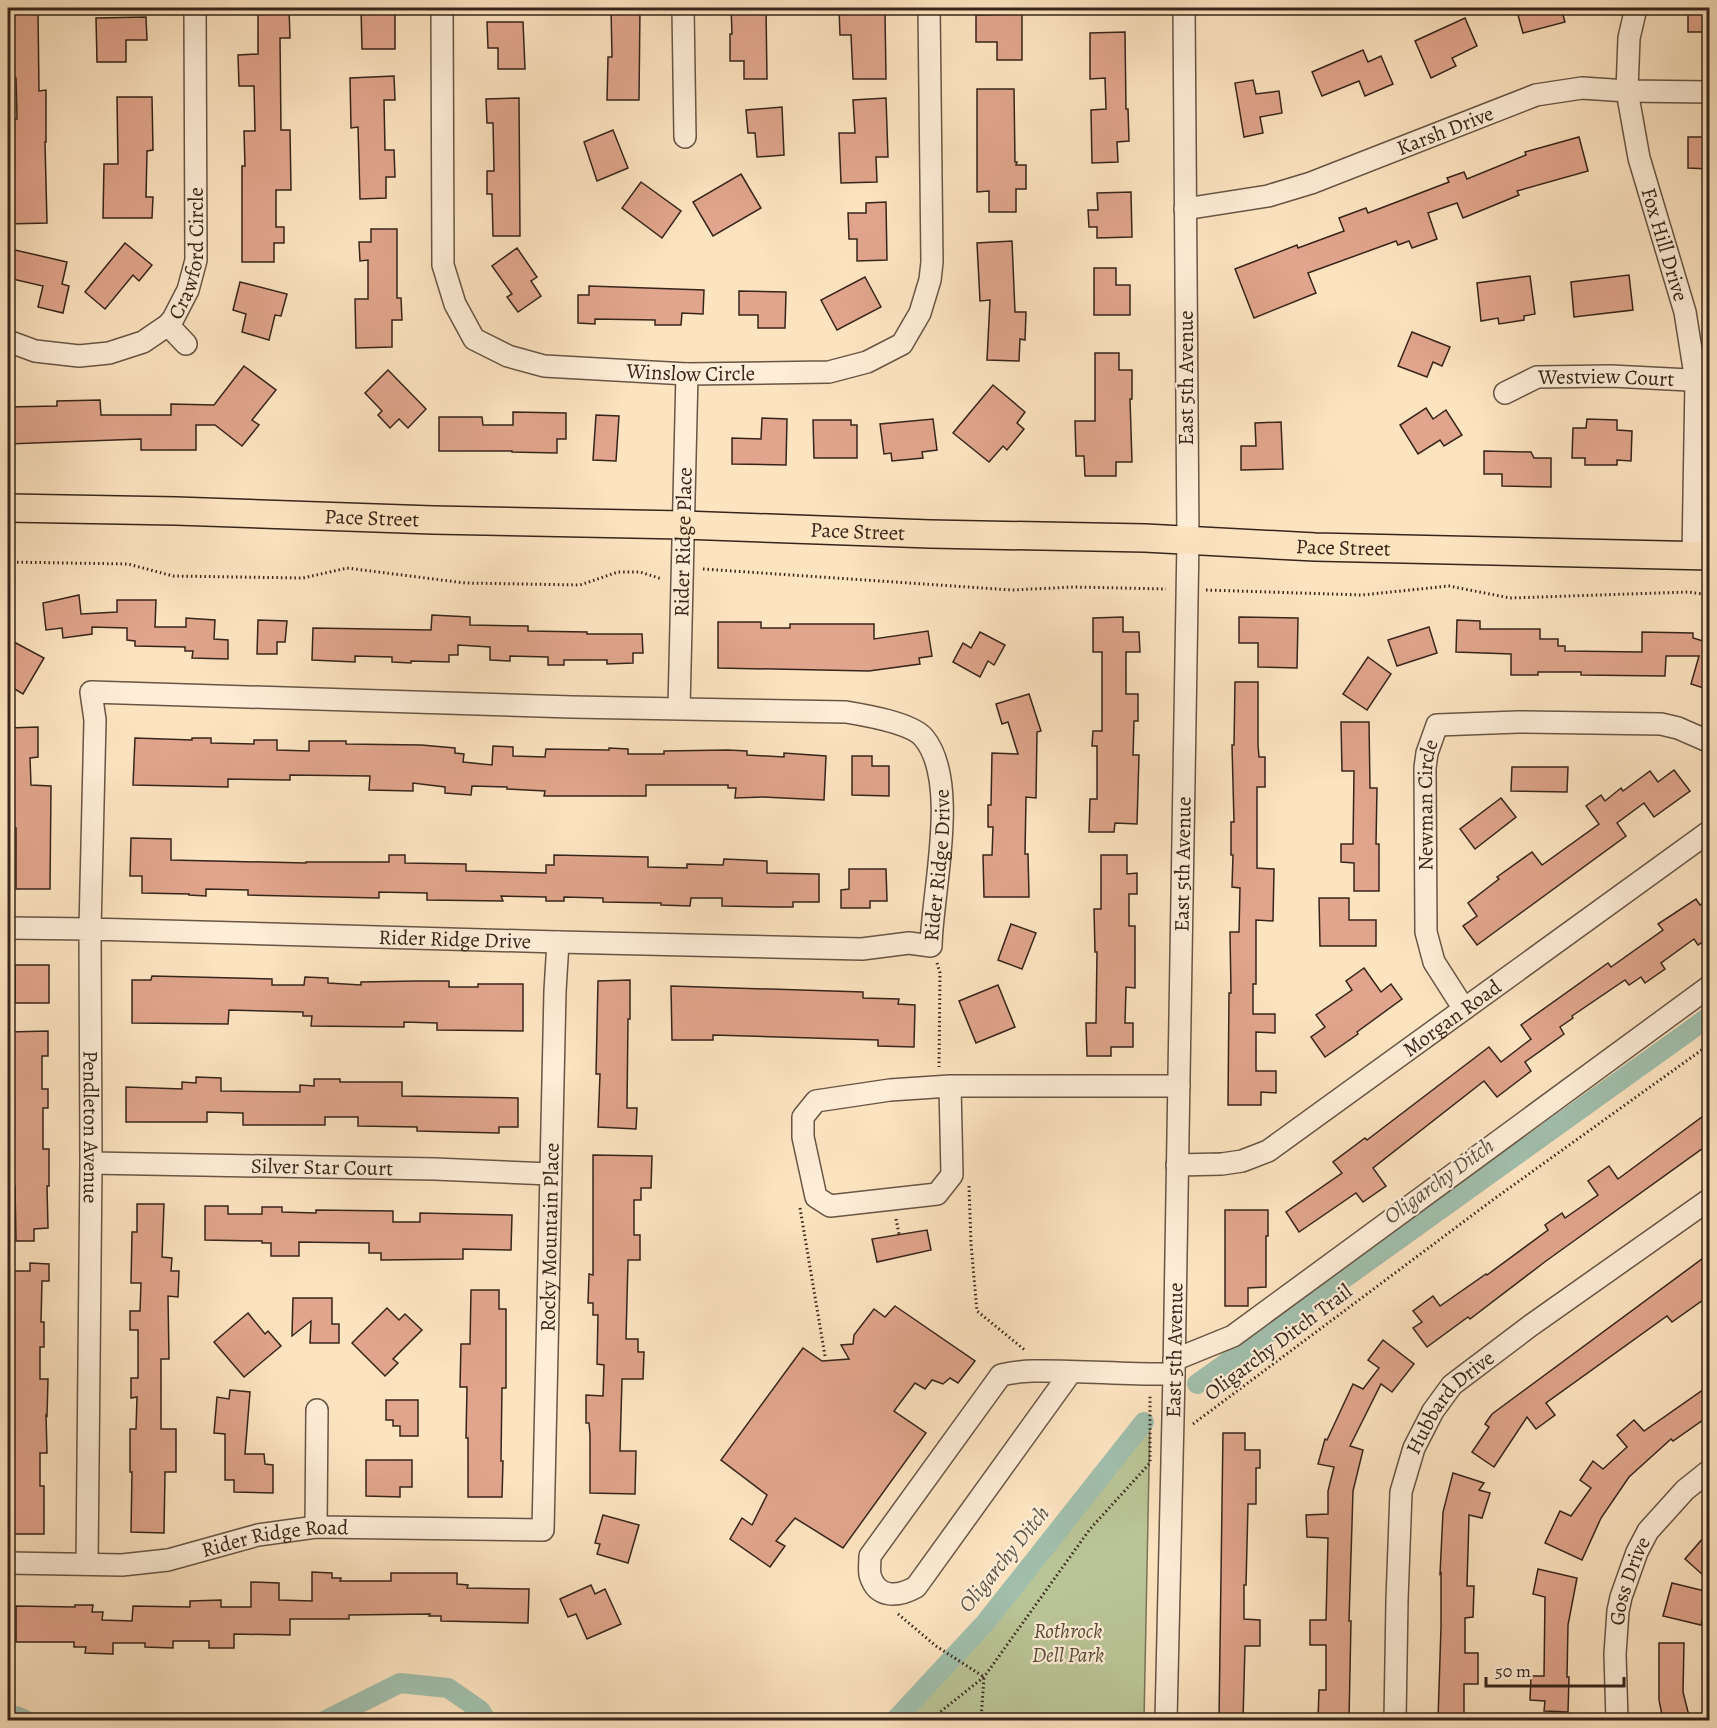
<svg xmlns="http://www.w3.org/2000/svg" width="1717" height="1728" viewBox="0 0 1717 1728" font-family="Alegreya,serif">
<style>
.green{fill:#bac597;stroke:#787558;stroke-width:1.5}
.lines{fill:none;stroke-linecap:round;stroke-linejoin:round}
.canal{stroke:#a1bfac;stroke-width:20}
.building{fill:#e0a58c;stroke:#37251a;stroke-width:1.5}
.minor-casing{stroke:#685544;stroke-width:24}
.major-casing{stroke:#37251a;stroke-width:30}
.path{stroke:#37251a;stroke-width:3;stroke-dasharray:1.5 3;stroke-linecap:butt}
.minor{stroke:#feedd7;stroke-width:21}
.major{stroke:#fde4c1;stroke-width:27}
.labels{text-anchor:middle;dominant-baseline:central;stroke-width:4.5;stroke-linejoin:round;paint-order:stroke}
.street-label{font-size:21px;fill:#37251a;stroke:#feedd7}
.park-label{font-size:21px;font-style:italic;fill:#584d39;stroke:#feedd7}
.water-label{font-size:22px;font-style:italic;fill:#575346;stroke:#feedd7}
</style>
<rect width="100%" height="100%" fill="#fde4c1"/>
<filter id="stains"><feTurbulence type="fractalNoise" baseFrequency=".00333" numOctaves="4"/><feColorMatrix values="0 0 0 0 .2 0 0 0 0 .09 0 0 0 0 .02 0 0 0 .5 -.17"/></filter>
<radialGradient id="worn" r=".72"><stop offset=".6" stop-color="#630" stop-opacity="0"/><stop offset="1" stop-color="#630" stop-opacity=".3"/></radialGradient>
<path class="green" d="M1150,1418L1144,1720H895L985,1623Z"/>
<g class="lines">
<g class="canal">
<path d="M1197,1384L1710,1016"/>
<path d="M8,1716H16L25,1720"/>
<path d="M326,1720L400,1683L448,1688L480,1710L486,1720"/>
<path d="M895,1720L985,1623L1144,1422"/>
</g>
</g>
<g class="building">
<path d="M258,8H289L290,38H280L281,130H290L291,190H276V227H284V243H274V262H242V166H245L244,131H255L254,86H239L238,55L258,54Z"/>
<path d="M361,8H395V49H362Z"/>
<path d="M611,8H640L639,100H607L608,57H612Z"/>
<path d="M731,8H766L767,79H744V61H730V34H732Z"/>
<path d="M839,8H869V13H885L886,79H853L851,35H840Z"/>
<path d="M1516,8H1561L1565,22L1523,33Z"/>
<rect x="1688" y="8" width="22" height="24"/>
<path d="M8,11H38L39,91L46,90V142H45L47,223L8,224V119H17L16,78H8Z"/>
<path d="M1022,14V60H997V42H976V15Z"/>
<path d="M146,17L147,40H126V62H97L96,18Z"/>
<path d="M1465,18L1477,46L1452,58L1456,66L1431,78L1415,41Z"/>
<path d="M487,22H523L525,69H498V48H488Z"/>
<path d="M1125,32L1126,109H1128L1129,141L1117,142L1118,162L1092,163L1091,110L1106,109L1105,78L1090,79V33Z"/>
<path d="M1363,50L1368,62L1381,56L1393,84L1365,96L1359,81L1322,96L1312,72Z"/>
<path d="M394,76L395,100H384L385,150H394L395,177H386V198L360,199L358,127L351,128L350,78Z"/>
<path d="M1253,80L1256,94L1279,91L1282,113L1260,117L1263,133L1244,137L1235,83Z"/>
<path d="M977,89H1014L1015,162H1017L1016,165H1026V189H1016V212H989V191L977,192Z"/>
<path d="M117,97H152L153,150L147,151L146,197H153L152,218H103L104,164H118Z"/>
<path d="M519,98L520,236H493L492,194H487V171H494L493,123H487L486,99Z"/>
<path d="M886,98L888,157H876L877,182L841,183L839,133H855L853,100Z"/>
<path d="M782,107L784,155L757,157L755,133H748L746,110Z"/>
<path d="M613,130L628,168L597,181L584,142Z"/>
<path d="M1579,137L1588,171L1517,191L1519,195L1463,218L1457,203L1428,213L1437,239L1412,248L1409,241L1398,245L1396,241L1308,273L1316,293L1254,318L1235,269L1297,245L1298,248L1344,231L1339,218L1366,208L1368,213L1449,182L1447,178L1464,172L1467,179L1526,155L1525,152Z"/>
<path d="M1688,137H1710V169L1688,168Z"/>
<path d="M741,174L761,208L713,236L693,202Z"/>
<path d="M641,182L681,211L662,238L622,208Z"/>
<path d="M1131,192L1132,237L1097,238V227H1089L1088,210H1098L1097,193Z"/>
<path d="M886,202L887,260L857,261V239H849L848,213H866V203Z"/>
<path d="M371,229H397V298H401L402,320H392V347L356,348L355,299H368V260L360,261L359,242H371Z"/>
<path d="M1012,241L1015,312H1026L1025,340L1020,339L1019,361L987,360L990,300L980,301L977,243Z"/>
<path d="M125,243L152,265L139,281L133,275L105,309L85,292Z"/>
<path d="M517,248L537,277L531,281L541,296L518,312L507,297L512,294L492,266Z"/>
<path d="M15,250L67,262L62,284L69,286L63,313L38,307L43,286L8,278Z"/>
<path d="M1094,268H1116V285H1130V315H1094Z"/>
<path d="M1629,275L1633,310L1574,317L1571,282Z"/>
<path d="M1530,276L1535,314L1524,316V320L1499,324L1498,318L1481,321L1477,283Z"/>
<path d="M865,277L881,307L837,330L821,300Z"/>
<path d="M240,282L287,294L281,316L275,315L269,340L242,332L246,314L233,310Z"/>
<path d="M589,286L704,290L703,314L682,313L681,325H655V320L595,319V324L578,323V295H589Z"/>
<path d="M739,291L786,292L785,328H758V315H739Z"/>
<path d="M1412,332L1450,347L1442,366L1433,362L1427,377L1398,366Z"/>
<path d="M1095,353H1119V370H1132V399H1130L1132,462H1116V476H1085L1084,456H1076L1075,421H1095Z"/>
<path d="M244,366L276,390L252,420L259,425L242,446L215,425H196V450H141V439L8,444V407L57,406V401L100,400L101,415H171V404L214,405Z"/>
<path d="M388,370L426,409L408,428L399,419L390,428L378,415L382,411L365,393Z"/>
<path d="M993,385L1025,412L1017,423L1024,429L1007,450L1003,446L989,462L953,433Z"/>
<path d="M1426,408L1433,419L1446,410L1462,435L1444,446L1440,440L1418,454L1400,425Z"/>
<path d="M513,412L566,413V439H557V453L512,452V451H439V417H482L483,425H513Z"/>
<path d="M596,415L619,416L616,461L593,460Z"/>
<path d="M762,418L787,419L786,465L732,464V438L761,439Z"/>
<path d="M933,419L937,450L922,452L923,458L892,461L891,453L884,454L880,424Z"/>
<path d="M1587,419L1617,420V430L1632,431L1631,461L1617,460V465H1585V458H1572L1573,428H1586Z"/>
<path d="M813,420H851V425H857V458H814Z"/>
<path d="M1281,422L1283,469L1241,470V446H1256L1255,423Z"/>
<path d="M1484,451L1531,452L1534,458H1551V487L1502,486V474H1484Z"/>
<path d="M79,595L81,614L117,612V600H156L155,627H186V618L215,620L214,639L228,640V659L192,658L193,651H185V647L135,646V641L127,640V628L92,627V634L63,638L62,628L46,630L43,603Z"/>
<path d="M432,615L470,617V625L528,626V631L587,632V634H642L643,653H633V663L607,664V660H564V665H548V657L510,656V661L490,660V647L458,645V655H449V662L411,661V663L392,662V657L355,656V662L312,660L313,628L431,630Z"/>
<path d="M1123,617V632H1139L1140,652H1126V694H1138V721H1134L1133,755H1139L1137,824L1115,823L1114,832H1089L1090,799H1097V746H1092L1093,731H1102V652H1093V618Z"/>
<path d="M1239,617L1298,618L1297,668L1258,667V643H1239Z"/>
<path d="M258,620L287,621L285,642H277V654H257Z"/>
<path d="M1457,620L1480,621V629H1540V639H1558V646H1565V651L1642,652V632L1693,633V638L1703,641L1705,634L1710,635V690L1691,684L1699,656H1666L1665,676L1581,675V672H1538V675H1511V654L1456,652Z"/>
<path d="M718,622H761V628H790V624H874V639L928,631L932,656L919,658L920,664L869,671L718,668Z"/>
<path d="M1429,627L1437,653L1397,666L1388,640Z"/>
<path d="M980,632L1005,645L994,665L988,661L980,677L953,662L963,643L971,648Z"/>
<path d="M14,642L44,658L23,694L8,685V655Z"/>
<path d="M1368,657L1391,674L1367,710L1343,694Z"/>
<path d="M1235,682H1258V745L1259,757H1265V787H1257V868L1274,869L1273,921L1256,920V984H1253V1014H1275V1033L1256,1032V1071H1276V1093L1261,1092V1105H1228L1229,993H1231L1230,932H1239L1240,888L1232,887L1233,855H1231V822H1234L1232,745H1234Z"/>
<path d="M1029,694L1041,731L1037,732L1036,798L1026,797L1025,854H1028L1029,897H984L983,855H992L993,827H988V805H991L992,753L1018,754L1008,722L1002,724L996,704Z"/>
<path d="M1341,722H1369L1370,788H1377L1376,844H1379V891H1354V863L1341,862V844H1353L1354,771H1342Z"/>
<path d="M38,727V757L30,758L31,785L51,786L50,889H16V828H8V728Z"/>
<path d="M135,738L192,740V738H211V743L254,744V740H277V750L309,751V741H346V744L421,745L455,748V753L464,754L463,762L492,765L493,746L513,747V756L545,757L546,749L609,750V748L628,749V754H664V751L728,750L747,751V755L784,757V753L826,756L824,800L763,797L735,798L736,788H728V785H646V796H544L545,791L507,789V787L472,786L471,795L445,793V787L413,783V791L369,790L370,776L290,775V780L228,779V787L133,785Z"/>
<path d="M852,756H872V766H889V796L852,795Z"/>
<path d="M1512,767H1568L1567,792L1511,791Z"/>
<path d="M1674,770L1690,791L1654,817L1644,803L1617,823L1626,836L1477,945L1463,926L1477,916L1468,903L1499,879L1497,877L1532,852L1542,865L1599,824L1586,806L1601,795L1605,801L1621,788L1623,791L1650,771L1658,782Z"/>
<path d="M1501,798L1516,817L1475,849L1460,829Z"/>
<path d="M131,838L171,839V860L306,863V862H389V855H405V863L466,864V871L546,873V865H554V855L648,857V867L687,868V864L723,865L724,859L767,861V873L819,874V902H793V907H775L722,906V898H691L690,906L661,905V903L603,902V898L564,897V901H546V897L501,896L503,901L427,900V893L379,892V898L248,895V890L206,889V896L189,895V894L142,893V876H130Z"/>
<path d="M1101,855H1127V874L1137,873V894H1129V926H1135V988L1126,987L1125,1023H1133V1047H1111V1056H1087L1086,1023H1096L1097,952H1095L1094,909H1101Z"/>
<path d="M849,869H886L887,901H870V908H841V890L849,889Z"/>
<path d="M1319,898H1349V920H1376V946H1320Z"/>
<path d="M1710,898V937L1698,945L1694,939L1661,963L1665,969L1645,983L1641,977L1629,985L1625,980L1572,1016L1573,1018L1560,1027L1564,1034L1525,1062L1531,1071L1497,1097L1484,1081L1373,1168L1386,1186L1363,1202L1356,1193L1299,1232L1286,1212L1342,1173L1333,1162L1365,1138L1367,1140L1489,1047L1501,1062L1531,1039L1521,1025L1608,963L1611,967L1663,930L1658,924L1696,899L1700,905Z"/>
<path d="M1011,924L1036,933L1022,969L998,960Z"/>
<rect x="15" y="965" width="34" height="38"/>
<path d="M1364,968L1381,992L1391,984L1402,999L1357,1032L1358,1034L1325,1057L1311,1037L1325,1027L1316,1015L1352,990L1346,981Z"/>
<path d="M152,976L272,979V985H304L305,977L328,978V983L361,985V982L417,981H449V987H478V984H523V1031L437,1030V1023L404,1022V1027L311,1026L312,1016H303V1012L229,1010L228,1024L132,1023V980H151Z"/>
<path d="M630,980V1019H628L627,1108H637L636,1129L598,1127L600,1074H596L598,981Z"/>
<path d="M998,985L1015,1027L976,1043L959,1001Z"/>
<path d="M671,986L863,992V998L899,999L898,1004L915,1005L914,1047L878,1046V1040L713,1035V1040H672Z"/>
<path d="M48,1031V1056H42V1089H48V1108H43V1149H49V1186H47L48,1228L34,1229V1241H16L15,1186H12V1127H8V1099H12V1069H8L9,1032Z"/>
<path d="M196,1077L221,1078V1091L300,1092V1085L314,1086V1079H340V1082H402V1096L518,1098V1127H499V1133L417,1131V1127L358,1126V1117H325V1125H243V1113L207,1112V1122H126V1087L182,1089V1082L196,1083Z"/>
<path d="M1710,1111V1143L1546,1261L1470,1319L1468,1317L1427,1347L1413,1328L1422,1322L1413,1311L1433,1296L1440,1306L1486,1274L1487,1275L1548,1230L1545,1225L1562,1213L1565,1218L1598,1195L1588,1181L1609,1166L1618,1179Z"/>
<path d="M593,1155L652,1156L651,1188H641V1200H634V1235H640V1260H628L626,1339H638V1352H644L643,1379H622L620,1451H636L635,1494L590,1493V1434L589,1423H586V1395L603,1396L604,1365L597,1364L598,1315H593V1303H588L589,1274L593,1275Z"/>
<path d="M137,1204H164L162,1257L172,1258L171,1271H179L178,1297L168,1296L169,1359H161V1429H176V1472H165L164,1533L131,1532L132,1472H130V1429H136L137,1397L131,1398V1378H138V1330H130V1311H140L141,1283H131L132,1232H137Z"/>
<path d="M205,1206H228V1214H262V1207H282V1212L316,1213V1210L393,1211V1222H420V1213L512,1215L511,1250L463,1249V1259L381,1260V1253H369V1243L299,1242V1256H271V1243H262V1241L205,1240Z"/>
<path d="M1225,1210H1268V1236H1266V1287L1248,1288V1306H1225Z"/>
<path d="M927,1230L931,1250L877,1262L872,1239Z"/>
<path d="M1710,1253V1295L1672,1322L1667,1316L1546,1403L1555,1415L1536,1429L1527,1417L1494,1467L1472,1452L1489,1427L1485,1424L1492,1414Z"/>
<path d="M30,1263L49,1264V1281H42L41,1322H44V1347H40V1379H48L47,1416L46,1415L47,1453H40V1486H44V1534H8V1437H11L12,1361H8L10,1271H30Z"/>
<path d="M471,1290H499V1309H506V1388H502L501,1461H503L502,1497H468V1438H466L467,1387H460L461,1344H470Z"/>
<path d="M293,1298H332V1324H339V1343H310L311,1321L292,1336Z"/>
<path d="M895,1306L975,1361L958,1383L950,1378L943,1384L932,1380L925,1389L915,1383L894,1411L926,1433L843,1548L795,1518L776,1541L785,1546L770,1567L730,1539L742,1518L752,1525L767,1495L721,1460L803,1348L822,1361L849,1359L841,1345L853,1344L854,1335L874,1309L885,1317Z"/>
<path d="M387,1308L399,1320L405,1314L422,1330L393,1359L398,1363L385,1376L352,1343Z"/>
<path d="M248,1313L265,1334L268,1331L281,1346L244,1377L214,1342Z"/>
<path d="M1383,1340L1414,1364L1392,1392L1381,1384L1350,1446L1363,1450L1353,1491L1349,1621H1351L1349,1720H1318L1319,1690H1326V1645H1310V1620H1326L1328,1538L1307,1537L1306,1515L1328,1514V1491L1334,1467L1318,1464L1325,1439L1327,1440L1353,1384L1363,1389L1379,1368L1368,1360Z"/>
<path d="M1710,1385V1415L1673,1441L1671,1439L1629,1477L1601,1518L1582,1560L1545,1543L1560,1511L1571,1516L1591,1488L1580,1480L1593,1461L1603,1469L1627,1447L1617,1435L1634,1420L1644,1431Z"/>
<path d="M230,1390L250,1392L245,1454H264L265,1464L273,1465V1493L234,1492V1480H225V1434L214,1433L217,1397L229,1399Z"/>
<path d="M386,1400H418V1436H400V1426H393V1420H386Z"/>
<path d="M1223,1433H1245V1450H1260V1468H1256V1504H1248L1246,1585H1244V1619L1260,1620V1646H1245L1243,1720H1219Z"/>
<path d="M366,1460H412V1487H400V1497L366,1496Z"/>
<path d="M1453,1473L1484,1483L1479,1490L1490,1493L1482,1518L1469,1515L1467,1586H1474L1473,1617L1465,1618V1653H1478V1684H1464V1720H1438L1441,1627V1573L1440,1574L1443,1512Z"/>
<path d="M603,1515L639,1525L628,1563L597,1554L600,1544L595,1543Z"/>
<path d="M1710,1530V1567L1703,1575L1685,1559Z"/>
<path d="M1538,1569L1577,1578L1568,1625L1567,1677H1569L1568,1712L1544,1711L1545,1701L1530,1700L1531,1676H1544L1545,1597L1533,1594Z"/>
<path d="M312,1572L332,1573V1578H341L340,1581H391V1573H457V1584L468,1585L467,1588L529,1589L528,1623L441,1621V1616H429L430,1614L349,1615V1619H290V1635L234,1634V1648H209V1641H173V1648L145,1647V1643H113V1654L85,1653L86,1647H74V1642H16V1606L75,1607V1605H93L92,1612H103L102,1620L132,1621L133,1606L190,1607V1601L221,1600V1607H251V1582L279,1583V1600L312,1601Z"/>
<path d="M1672,1583L1709,1592L1701,1625L1663,1616Z"/>
<path d="M591,1585L595,1594L605,1589L621,1624L587,1639L576,1614L568,1617L560,1599Z"/>
<path d="M1659,1643H1684L1683,1692L1690,1720H1663L1659,1700Z"/>
</g>
<g class="lines">
<g class="minor-casing">
<g id="minor">
<path id="s1" d="M442,8L443,265L455,304L474,339L508,356L544,366L687,374L829,372L867,362L902,344L920,313L930,280L932,262L929,8"/>
<path d="M683,8L685,137"/>
<path id="s2" d="M1636,8L1629,38L1627,91L1639,158L1685,312L1696,381L1693,555"/>
<path id="s3" d="M1185,209L1268,196L1311,183L1536,95L1582,88L1627,91L1710,92"/>
<path d="M168,325L186,344"/>
<path id="s4" d="M8,341L35,351L79,356L109,353L143,342L168,325L173,319L188,290L196,260L195,8"/>
<path id="s5" d="M1505,393L1537,377L1611,376L1709,381"/>
<path id="s6" d="M679,708L687,374"/>
<path id="s7" d="M8,928L90,929L558,942L862,949L909,943L931,946C932,892 960,782 924,738C912,723 864,715 846,712L572,707L91,692L95,720L90,929L91,1163L87,1564"/>
<path id="s8" d="M1464,1009L1434,962L1426,932L1425,768L1427,753L1437,725L1518,722L1661,724L1678,728L1710,742"/>
<path d="M950,1086L952,1175L937,1194L830,1206L816,1197L803,1137V1117L816,1101L890,1090L950,1086H1179"/>
<path id="s9" d="M91,1163L435,1169L551,1174"/>
<path id="s10" d="M1177,1165L1222,1164L1242,1161L1268,1151L1710,831"/>
<path d="M1174,1360L1233,1336L1710,986"/>
<path d="M1071,1372L916,1587C898,1597 877,1599 870,1575C869,1569 870,1562 870,1556L1001,1375C1011,1373 1022,1371 1033,1371C1080,1370 1127,1375 1174,1374"/>
<path d="M316,1527L317,1410"/>
<path id="s11" d="M8,1563L122,1565L168,1560L258,1535L316,1527L543,1530L555,991L558,942"/>
<path id="s12" d="M1166,1720L1174,1374L1188,540L1184,8"/>
<path id="s13" d="M1395,1720L1397,1600L1401,1492L1414,1448L1433,1411L1452,1385L1530,1326L1710,1199"/>
<path id="s14" d="M1617,1720L1615,1654L1618,1611L1621,1597L1637,1552L1648,1531L1685,1490L1710,1470"/>
</g>
</g>
<g class="major-casing">
<g id="major">
<path id="s15" d="M8,508L176,511L433,520L683,525L930,534L1145,538L1315,547L1710,556"/>
</g>
</g>
<g class="path">
<path d="M8,562L128,564L173,576L303,578L347,568L465,583L580,585L618,572H640L662,579"/>
<path d="M703,569L1012,590L1074,587L1166,589"/>
<path d="M1206,590L1362,595L1449,586L1510,598L1688,592L1710,595"/>
<path d="M937,963L940,973L939,1067"/>
<path d="M969,1186L971,1244L977,1311L1026,1351"/>
<path d="M800,1208L825,1356"/>
<path d="M896,1219L899,1234"/>
<path d="M1193,1424L1494,1199L1710,1044"/>
<path d="M898,1614L936,1646L984,1677L981,1720"/>
<path d="M382,1720L440,1715L448,1720"/>
<path d="M930,1720L984,1677L1090,1529L1150,1463V1394"/>
</g>
<use href="#minor" class="minor"/>
<use href="#major" class="major"/>
</g>
<g class="labels">
<g class="street-label">
<text stroke="none"><textPath href="#s3" startOffset="273">Karsh Drive</textPath></text>
<text stroke="none"><textPath href="#s2" startOffset="242">Fox Hill Drive</textPath></text>
<text stroke="none"><textPath href="#s4" startOffset="246">Crawford Circle</textPath></text>
<text stroke="none"><textPath href="#s1" startOffset="560">Winslow Circle</textPath></text>
<text transform="translate(1186 378) rotate(-90)">East 5th Avenue</text>
<text stroke="none"><textPath href="#s5" startOffset="105">Westview Court</textPath></text>
<text stroke="none"><textPath href="#s15" startOffset="364">Pace Street</textPath></text>
<text stroke="none"><textPath href="#s15" startOffset="850">Pace Street</textPath></text>
<text stroke="none"><textPath href="#s6" startOffset="166">Rider Ridge Place</textPath></text>
<text stroke="none"><textPath href="#s15" startOffset="1336">Pace Street</textPath></text>
<text stroke="none"><textPath href="#s8" startOffset="214">Newman Circle</textPath></text>
<text stroke="none"><textPath href="#s7" startOffset="1005">Rider Ridge Drive</textPath></text>
<text stroke="none"><textPath href="#s12" startOffset="856">East 5th Avenue</textPath></text>
<text stroke="none"><textPath href="#s7" startOffset="447">Rider Ridge Drive</textPath></text>
<text stroke="none"><textPath href="#s10" startOffset="320">Morgan Road</textPath></text>
<text stroke="none"><textPath href="#s7" startOffset="2410">Pendleton Avenue</textPath></text>
<text stroke="none"><textPath href="#s9" startOffset="231">Silver Star Court</textPath></text>
<text stroke="none"><textPath href="#s11" startOffset="832">Rocky Mountain Place</textPath></text>
<text transform="translate(1278 1342) rotate(-37)">Oligarchy Ditch Trail</text>
<text stroke="none"><textPath href="#s12" startOffset="370">East 5th Avenue</textPath></text>
<text stroke="none"><textPath href="#s13" startOffset="333">Hubbard Drive</textPath></text>
<text stroke="none"><textPath href="#s11" startOffset="270">Rider Ridge Road</textPath></text>
<text stroke="none"><textPath href="#s14" startOffset="141">Goss Drive</textPath></text>
</g>
<g class="park-label">
<text x="1068" y="1631">Rothrock<tspan x="1068" dy="24">Dell Park</tspan></text>
</g>
<g class="water-label">
<text transform="translate(1439 1181) rotate(-36)">Oligarchy Ditch</text>
<text transform="translate(1004 1559) rotate(-51)">Oligarchy Ditch</text>
</g>
</g>
<rect width="1717" height="1728" fill="none" stroke="#fde4c1" stroke-width="30"/>
<rect x="9" y="9" width="1699" height="1710" fill="none" stroke="#37251a" stroke-width="3"/>
<rect x="15" y="15" width="1687" height="1698" fill="none" stroke="#37251a" stroke-width="1.5"/>
<path d="M1486 1677v9h138v-9" fill="none" stroke="#37251a" stroke-width="3"/>
<text x="1495" y="1677" font-size="18" fill="#37251a" stroke="#feedd7" stroke-width="4.5" paint-order="stroke">50 m</text>
<rect width="100%" height="100%" filter="url(#stains)"/>
<rect width="100%" height="100%" fill="url(#worn)"/>
</svg>
